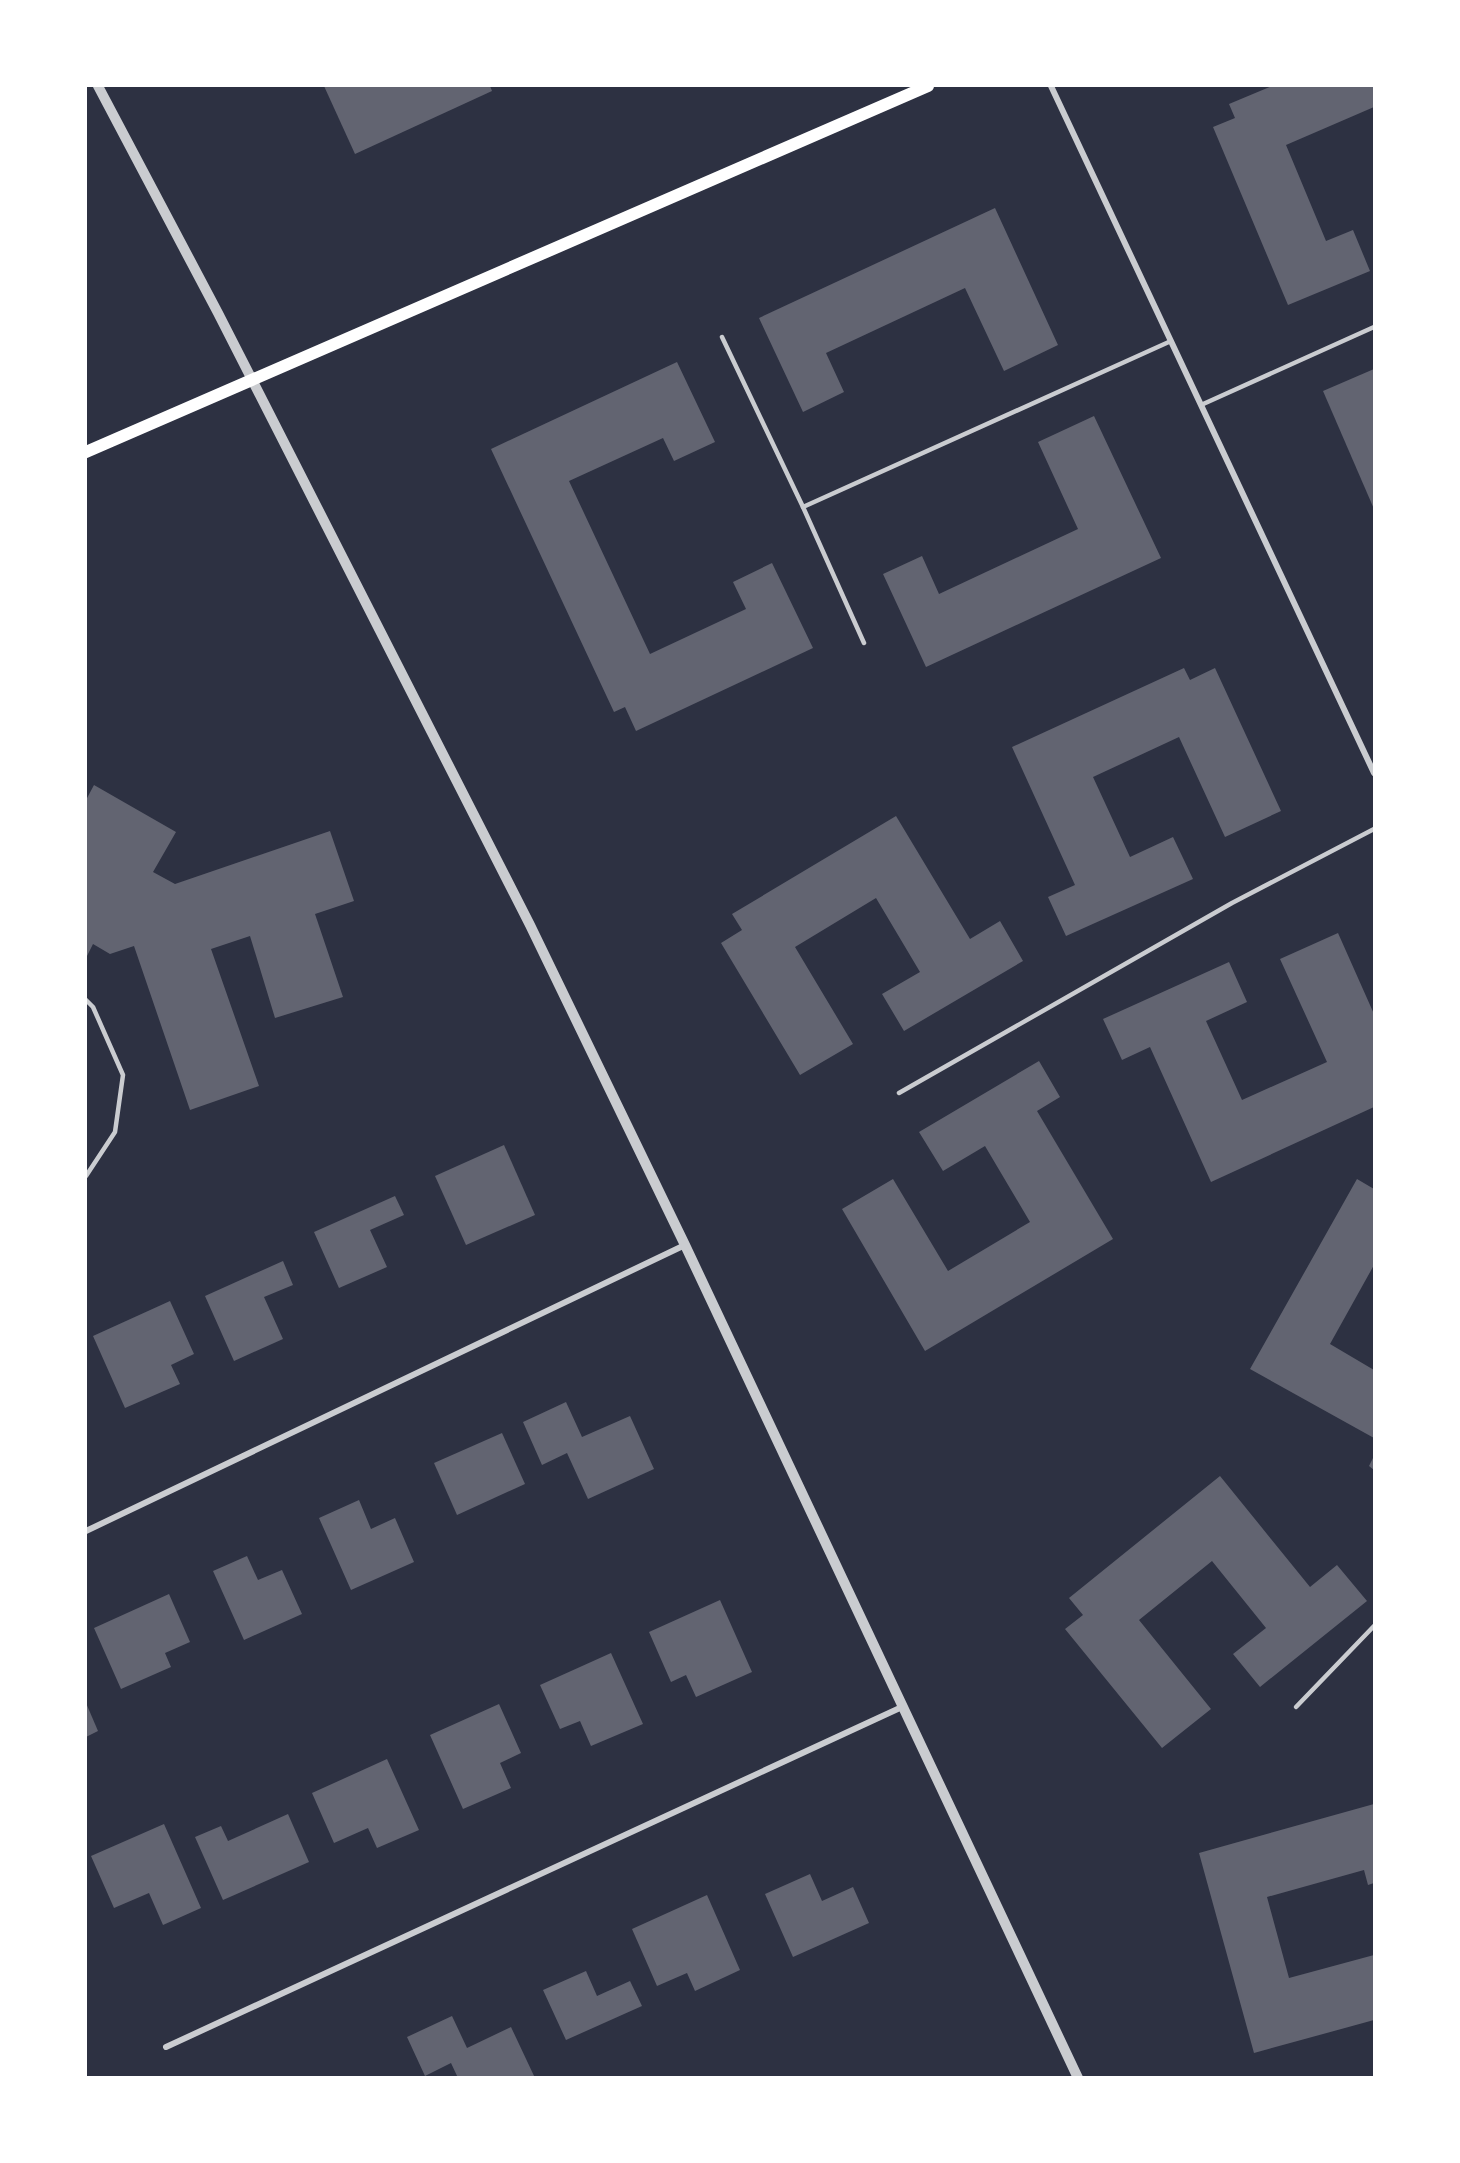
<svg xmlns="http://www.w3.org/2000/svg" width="1460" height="2163" viewBox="0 0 1460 2163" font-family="'Crimson Pro',serif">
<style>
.building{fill:#626471}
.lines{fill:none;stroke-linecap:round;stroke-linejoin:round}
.service{stroke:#caccd0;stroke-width:4.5}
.minor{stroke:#caccd0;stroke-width:6}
.tertiary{stroke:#caccd0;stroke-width:10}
.secondary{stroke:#fff;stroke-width:12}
</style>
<rect width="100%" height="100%" fill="#2d3142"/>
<g class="building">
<path d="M324,86H490L492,91L355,154Z"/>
<path d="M1272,86H1374V107L1286,145L1326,241L1353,230L1370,271L1288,305L1213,127L1235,118L1229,104Z"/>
<path d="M995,208L1058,345L1004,371L965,288L826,353L844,392L803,412L759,318Z"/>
<path d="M677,362L715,442L674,461L663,438L569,481L650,654L746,609L733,582L772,563L813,648L636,731L625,707L614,712L491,449Z"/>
<path d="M1374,369V509L1323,391Z"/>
<path d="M1094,416L1161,558L926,667L883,574L922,556L939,594L1078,529L1038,442Z"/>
<path d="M1184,668L1190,680L1215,668L1281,811L1225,837L1179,737L1093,777L1130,857L1173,837L1193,879L1066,936L1048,897L1075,885L1012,747Z"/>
<path d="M94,785L176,832L153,872L175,884L330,831L354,901L315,914L343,997L275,1018L250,936L211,949L259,1086L190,1110L134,946L110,954L93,944L86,958V800Z"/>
<path d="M896,816L970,939L1000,921L1023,961L904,1031L882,994L920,972L876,898L795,947L853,1044L800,1075L721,943L742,930L732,914Z"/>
<path d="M1338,933L1374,1014V1107L1211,1182L1150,1047L1122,1060L1103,1019L1229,962L1247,1002L1206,1021L1242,1100L1327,1062L1280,959Z"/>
<path d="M1039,1061L1060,1097L1037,1111L1113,1239L925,1351L842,1209L893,1179L948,1271L1030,1222L985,1146L943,1171L919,1132Z"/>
<path d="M504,1145L535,1215L466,1245L435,1176Z"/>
<path d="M1357,1179L1374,1189V1265L1330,1344L1374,1370V1438L1250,1369Z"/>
<path d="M395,1196L404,1215L370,1230L387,1267L339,1288L314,1232Z"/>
<path d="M283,1261L293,1285L264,1297L283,1339L234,1361L205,1296Z"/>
<path d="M170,1301L194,1354L171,1365L180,1384L125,1408L93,1336Z"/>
<path d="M566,1402L582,1437L630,1416L654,1469L588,1499L567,1453L542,1465L523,1422Z"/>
<path d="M502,1433L525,1484L457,1515L434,1463Z"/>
<path d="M1374,1456V1470L1369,1466Z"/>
<path d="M1220,1476L1310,1587L1337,1565L1367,1601L1260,1687L1233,1654L1266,1628L1212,1561L1139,1620L1211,1709L1162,1748L1065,1629L1083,1615L1069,1598Z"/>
<path d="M359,1500L371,1529L395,1518L414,1562L351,1590L319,1518Z"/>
<path d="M247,1556L258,1580L282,1570L302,1614L244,1640L213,1571Z"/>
<path d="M169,1594L190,1642L165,1653L171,1667L121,1689L94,1628Z"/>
<path d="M720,1600L752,1672L696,1697L686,1675L671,1682L649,1632Z"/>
<path d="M611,1653L643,1724L591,1746L580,1721L560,1729L540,1685Z"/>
<path d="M86,1703L98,1731L86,1737Z"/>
<path d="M499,1704L521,1753L500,1763L511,1788L463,1809L430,1735Z"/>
<path d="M387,1759L419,1830L377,1848L368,1828L334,1843L312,1793Z"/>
<path d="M1374,1804V1883L1368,1885L1364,1870L1267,1897L1289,1978L1374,1955V2020L1254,2053L1199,1853Z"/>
<path d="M288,1814L309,1862L223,1900L195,1837L221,1826L228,1841Z"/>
<path d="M164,1824L201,1908L163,1925L149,1893L114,1908L91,1856Z"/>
<path d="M810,1874L822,1901L853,1887L869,1923L793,1957L765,1894Z"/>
<path d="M707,1895L740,1970L695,1991L687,1973L657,1986L632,1929Z"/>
<path d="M586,1971L597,1996L630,1981L642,2006L566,2040L543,1990Z"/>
<path d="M452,2016L467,2048L511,2027L535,2078H458L451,2063L425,2076L407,2037Z"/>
</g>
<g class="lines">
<g class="service">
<path d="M722,337L803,507"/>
<path d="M1201,405L1374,327"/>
<path d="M864,643L803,507L1171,341"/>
<path d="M86,1000L93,1007L123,1075L115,1132L86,1176"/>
<path d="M899,1093L1232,903L1374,829"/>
<path d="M1296,1707L1374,1626"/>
</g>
<g class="minor">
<path d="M1051,86L1374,773"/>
<path d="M86,1531L685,1245"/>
<path d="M166,2047L902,1707"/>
</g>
<path class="tertiary" d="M98,86L218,313L530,925L685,1245L1078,2078"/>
<path class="secondary" d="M86,452L928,86"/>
</g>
<rect width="1460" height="2163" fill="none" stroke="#ffffff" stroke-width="174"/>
</svg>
